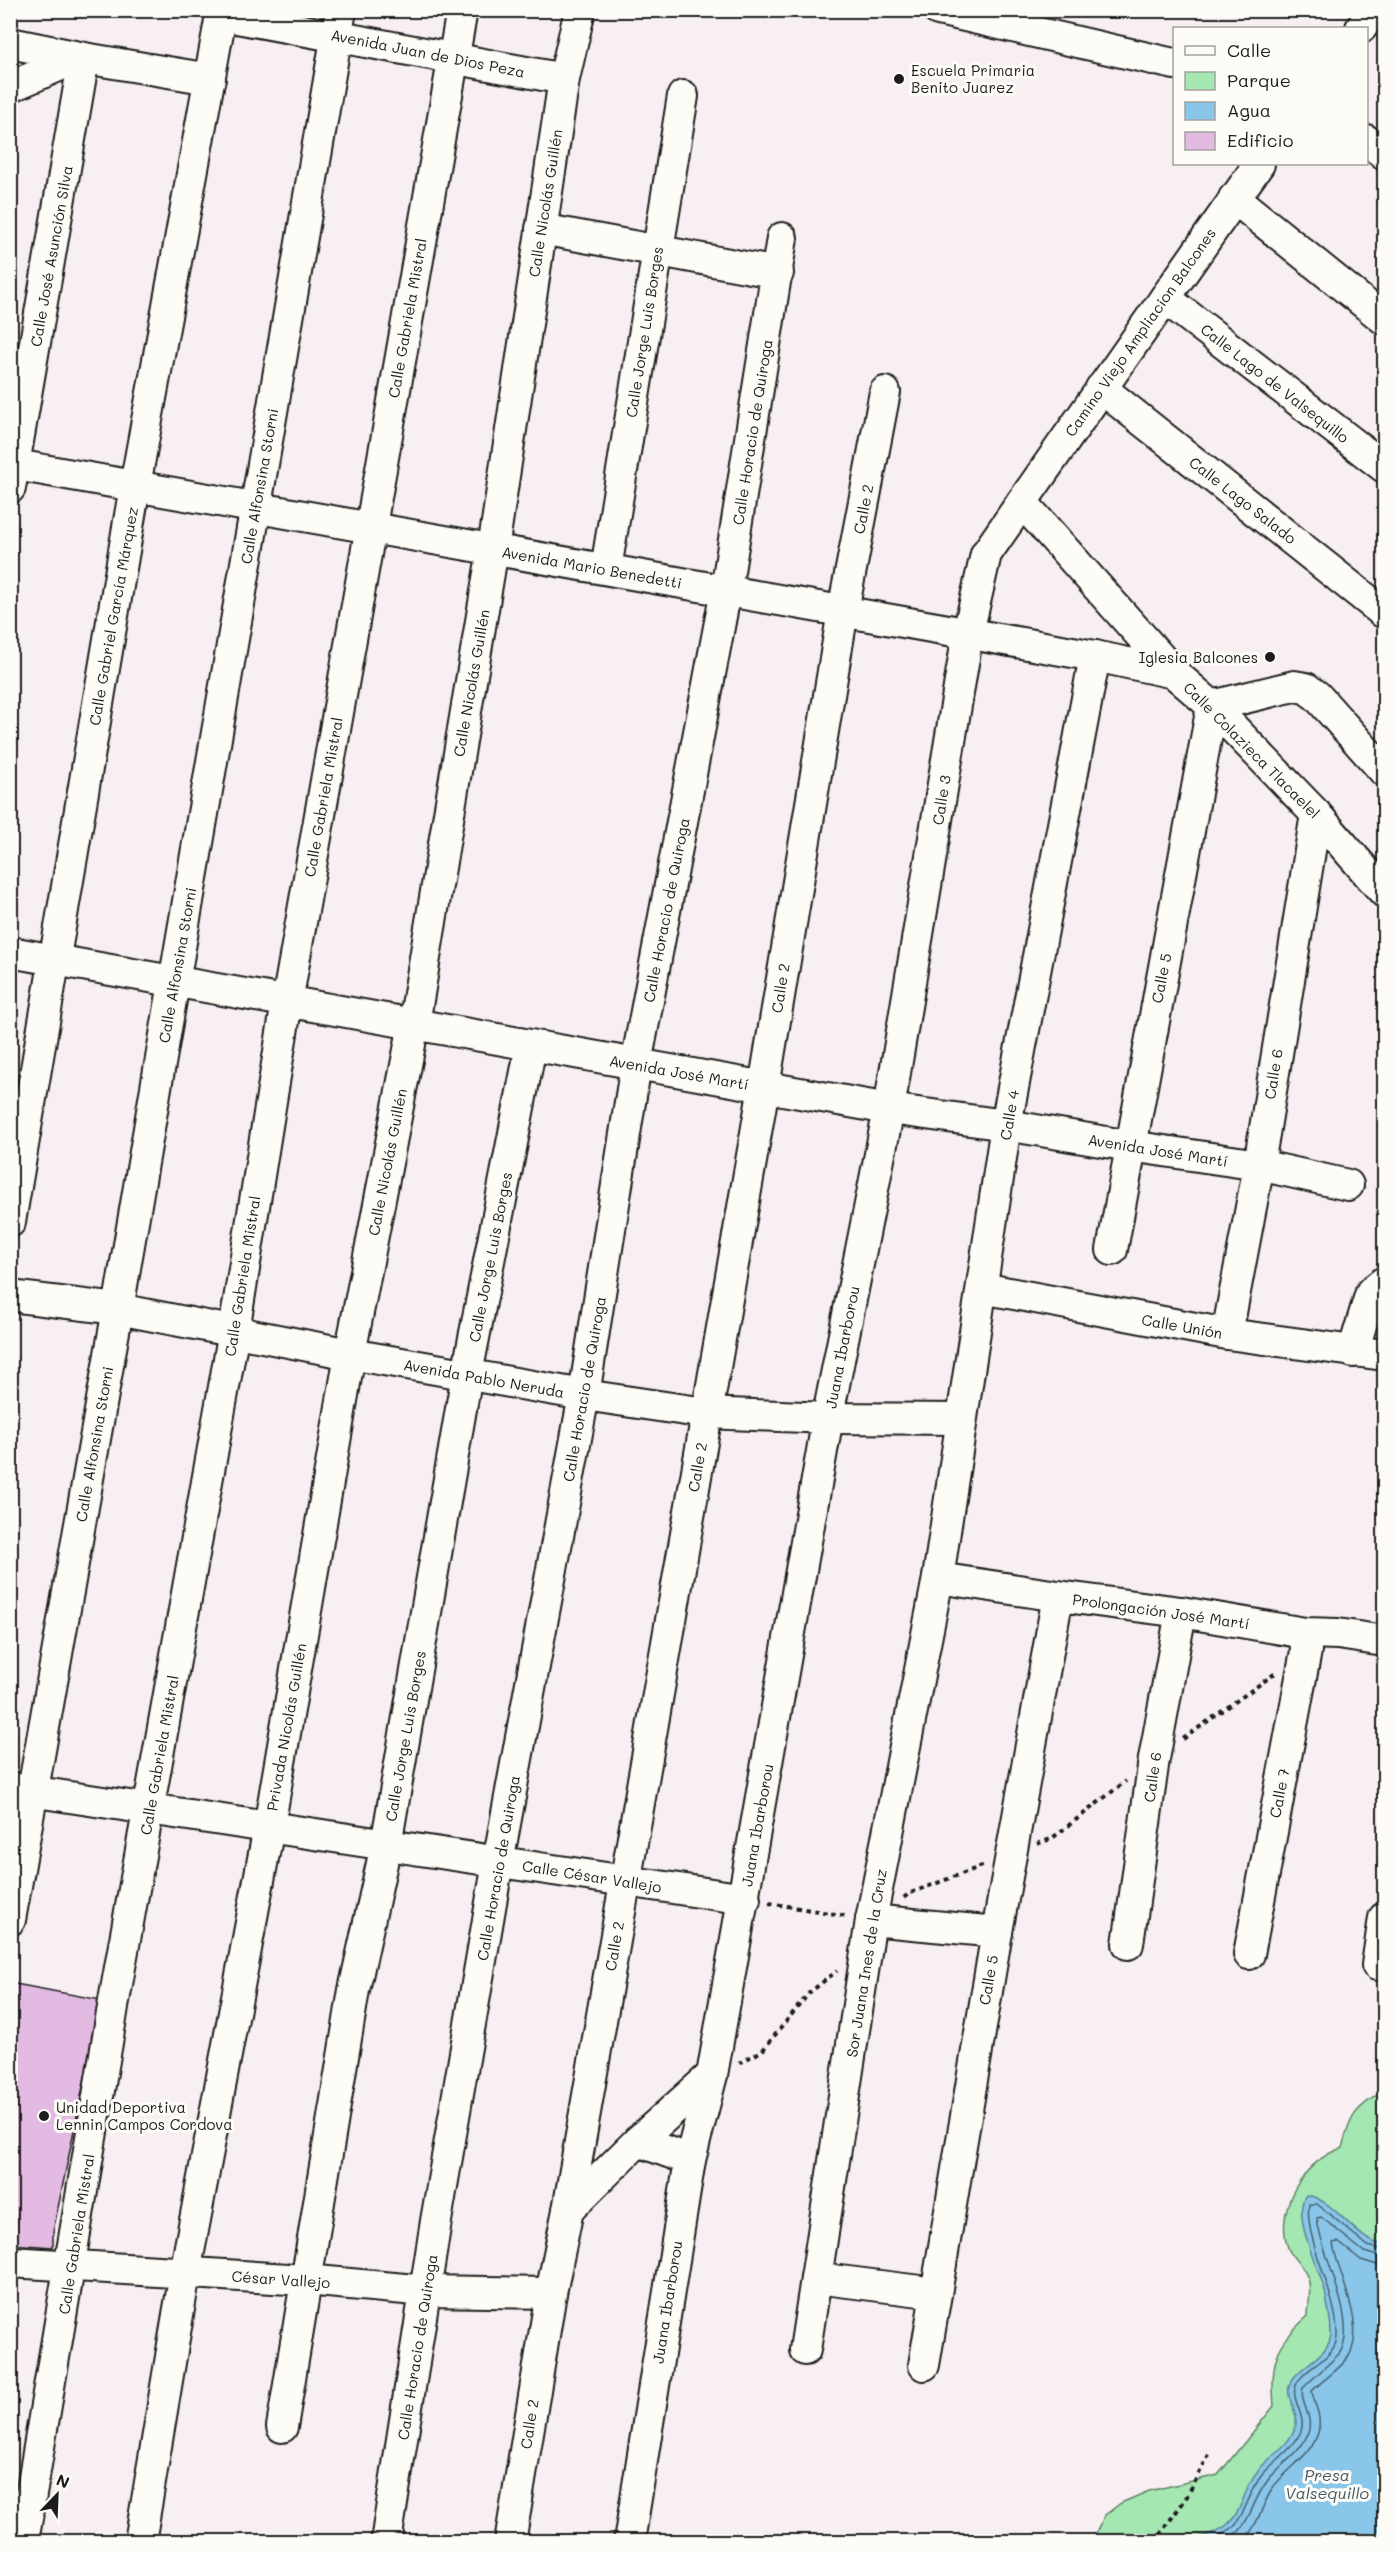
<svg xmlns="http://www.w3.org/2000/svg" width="1395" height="2552" viewBox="0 0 1395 2552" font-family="Mali,sans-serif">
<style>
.green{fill:#a4e7b2;stroke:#608267;stroke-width:1.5}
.water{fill:#89c6e9;stroke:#5d8297;stroke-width:1.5}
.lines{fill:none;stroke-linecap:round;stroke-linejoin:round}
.shore{stroke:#48606e;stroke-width:1.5}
.building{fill:#e2bae2;stroke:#1c1c1c;stroke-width:1.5}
.minor-casing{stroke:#1c1c1c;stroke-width:34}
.path{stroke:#1c1c1c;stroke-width:4;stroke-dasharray:4.5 4.5;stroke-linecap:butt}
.minor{stroke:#fdfcf7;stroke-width:30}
.poi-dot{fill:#1c1c1c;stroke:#fdfcf7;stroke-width:2}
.labels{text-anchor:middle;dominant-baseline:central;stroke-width:6;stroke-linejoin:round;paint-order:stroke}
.street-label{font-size:15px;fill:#1c1c1c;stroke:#fdfcf7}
.poi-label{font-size:15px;fill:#1c1c1c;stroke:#fdfcf7;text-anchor:start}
.water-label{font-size:16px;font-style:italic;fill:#425864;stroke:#fdfcf7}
</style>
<rect width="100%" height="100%" fill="#f8eff3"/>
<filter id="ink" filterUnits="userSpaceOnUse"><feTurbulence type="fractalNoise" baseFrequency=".0167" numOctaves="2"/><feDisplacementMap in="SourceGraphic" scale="12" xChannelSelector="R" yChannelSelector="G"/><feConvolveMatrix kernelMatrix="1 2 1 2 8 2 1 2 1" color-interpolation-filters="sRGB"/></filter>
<g filter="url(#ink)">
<path class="green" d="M1384,2090V2541L1094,2542L1095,2535L1105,2515L1121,2503L1149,2491L1218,2475L1274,2406C1270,2363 1275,2345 1308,2316C1308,2305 1312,2289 1308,2279C1305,2267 1292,2259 1288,2248C1274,2208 1304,2160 1342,2148C1351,2113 1355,2110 1384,2090Z"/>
<path class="water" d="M1306,2195C1336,2199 1357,2244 1384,2244V2541H1186C1200,2537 1218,2533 1228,2524C1243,2511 1244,2487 1257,2472C1268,2457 1290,2446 1295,2427C1301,2411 1281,2396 1292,2380C1303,2363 1332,2354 1331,2332C1331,2319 1327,2304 1325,2291C1319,2268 1291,2216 1306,2195Z"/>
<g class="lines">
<g class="shore">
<path d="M1205,2542C1214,2538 1227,2533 1233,2527C1247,2512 1249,2491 1262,2475C1274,2461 1294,2449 1301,2431C1307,2415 1288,2398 1297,2383C1308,2364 1339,2358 1337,2332C1336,2291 1304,2239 1309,2204H1317L1368,2246L1384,2250"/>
<path d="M1223,2542C1252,2527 1249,2506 1266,2483C1278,2465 1301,2454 1308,2433C1314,2416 1299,2403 1303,2388L1339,2354C1361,2325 1319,2251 1317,2218L1321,2217L1364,2252L1384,2258"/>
<path d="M1242,2542C1258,2527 1261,2507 1272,2489C1287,2466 1323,2451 1319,2418C1318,2409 1313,2400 1312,2391C1323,2379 1340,2370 1349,2356C1367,2326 1337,2273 1333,2243L1338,2242L1361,2260L1384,2267"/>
</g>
</g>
<path class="building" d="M10,1983L101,2000L53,2232V2247L10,2244Z"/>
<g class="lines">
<g class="minor-casing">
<g id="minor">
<path d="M938,10L1174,64"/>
<path d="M221,15L564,79"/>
<path d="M1361,28L1374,10"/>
<path d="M10,43L84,58L210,79"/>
<path d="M10,87L79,57"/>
<path d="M1366,140L1384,154"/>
<path d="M1234,198L1384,319"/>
<path d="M541,229L778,273"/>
<path d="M1165,298L1384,467"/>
<path d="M1101,388L1384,613"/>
<path d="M10,464L1095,656L1174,673"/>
<path d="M10,488L84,58"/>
<path d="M1022,502L1174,673L1212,706L1316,814L1384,892"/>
<path d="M606,569L683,96"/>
<path d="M10,952L889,1109L1006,1125L1130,1146L1259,1165L1348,1185"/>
<path d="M10,1222L135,486L222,10"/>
<path d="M1112,1250L1212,706L1294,686L1306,688L1317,696L1384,771"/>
<path d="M982,1288L1227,1334L1384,1355"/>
<path d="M10,1296L118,1309L350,1354L584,1395L706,1413L829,1418L961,1419"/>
<path d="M1227,1334L1259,1165L1316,814"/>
<path d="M1353,1352L1371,1292L1384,1282"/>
<path d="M938,1578L1058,1596L1181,1612L1305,1633L1338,1634L1384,1641"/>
<path d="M10,1788L745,1899"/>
<path d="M10,1920L118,1309L341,10"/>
<path d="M871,1920L997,1932"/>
<path d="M1128,1944L1154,1759L1181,1612"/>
<path d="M1249,1954L1306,1651L1305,1633"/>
<path d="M1377,1965L1384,1918"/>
<path d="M638,2141L690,2160"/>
<path d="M568,2210L638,2141L712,2075"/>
<path d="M10,2262L306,2280L427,2291L551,2293"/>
<path d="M816,2278L936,2293"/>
<path d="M805,2350L871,1920L938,1578L1006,1125L1095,656"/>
<path d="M924,2365L997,1932L1058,1596"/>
<path d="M282,2427L354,1990L386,1845L467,1374L531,1046"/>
<path d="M23,2542L114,2001L234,1331L287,1002L462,10"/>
<path d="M140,2542L185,2273L269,1827L350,1354L414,1024L493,549L564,79L580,10"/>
<path d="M386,2542L436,2221L498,1862L584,1395L636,1064L726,590L782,238"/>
<path d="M510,2542L551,2293L568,2210L764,1087L843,611L885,392"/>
<path d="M629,2542L690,2160L712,2075L831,1400L889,1109L968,633L986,554L1022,502L1259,164"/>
</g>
</g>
<g class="path">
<path d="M1183,1739L1277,1672"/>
<path d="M1037,1844L1051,1839L1126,1781"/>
<path d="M904,1898L908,1894L985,1865"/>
<path d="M769,1903L847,1916"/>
<path d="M739,2063L762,2051L810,1992L837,1971"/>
<path d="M1154,2542L1185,2500L1211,2451"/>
</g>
<use href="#minor" class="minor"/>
</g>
</g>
<g class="poi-dot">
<circle cx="899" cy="79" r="6"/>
<circle cx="1270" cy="657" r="6"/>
<circle cx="44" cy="2116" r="6"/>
</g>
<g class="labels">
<g class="street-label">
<text transform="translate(428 53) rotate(11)">Avenida Juan de Dios Peza</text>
<text transform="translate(545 203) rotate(-81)">Calle Nicolás Guillén</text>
<text transform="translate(51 256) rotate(-80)">Calle José Asunción Silva</text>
<text transform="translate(407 318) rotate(-80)">Calle Gabriela Mistral</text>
<text transform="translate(644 332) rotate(-81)">Calle Jorge Luis Borges</text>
<text transform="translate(1140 332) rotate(-55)">Camino Viejo Ampliacion Balcones</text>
<text transform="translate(1275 383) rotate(38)">Calle Lago de Valsequillo</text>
<text transform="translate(752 432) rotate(-81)">Calle Horacio de Quiroga</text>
<text transform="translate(259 486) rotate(-80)">Calle Alfonsina Storni</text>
<text transform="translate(1243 500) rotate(38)">Calle Lago Salado</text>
<text transform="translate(863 509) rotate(-79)">Calle 2</text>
<text transform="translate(592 567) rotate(10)">Avenida Mario Benedetti</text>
<text transform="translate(113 616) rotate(-80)">Calle Gabriel García Márquez</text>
<text transform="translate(471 683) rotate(-80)">Calle Nicolás Guillén</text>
<text transform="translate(1252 750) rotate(45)">Calle Colazieca Tlacaelel</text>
<text transform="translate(323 797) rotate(-80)">Calle Gabriela Mistral</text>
<text transform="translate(941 800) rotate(-81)">Calle 3</text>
<text transform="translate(666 910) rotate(-79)">Calle Horacio de Quiroga</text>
<text transform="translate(177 965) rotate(-80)">Calle Alfonsina Storni</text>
<text transform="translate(1161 978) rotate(-79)">Calle 5</text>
<text transform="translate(780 988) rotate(-81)">Calle 2</text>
<text transform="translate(679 1072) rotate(10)">Avenida José Martí</text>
<text transform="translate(1273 1074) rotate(-81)">Calle 6</text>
<text transform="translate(1009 1115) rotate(-80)">Calle 4</text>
<text transform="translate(1158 1150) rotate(9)">Avenida José Martí</text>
<text transform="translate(387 1162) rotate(-79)">Calle Nicolás Guillén</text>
<text transform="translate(490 1257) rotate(-79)">Calle Jorge Luis Borges</text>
<text transform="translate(242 1276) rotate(-81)">Calle Gabriela Mistral</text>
<text transform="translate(1182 1326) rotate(10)">Calle Unión</text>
<text transform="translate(842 1347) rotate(-79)">Juana Ibarborou</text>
<text transform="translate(484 1378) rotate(10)">Avenida Pablo Neruda</text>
<text transform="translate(584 1389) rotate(-80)">Calle Horacio de Quiroga</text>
<text transform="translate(94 1444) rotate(-80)">Calle Alfonsina Storni</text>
<text transform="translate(697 1467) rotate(-80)">Calle 2</text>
<text transform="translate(1161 1611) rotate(8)">Prolongación José Martí</text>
<text transform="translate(286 1727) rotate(-80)">Privada Nicolás Guillén</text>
<text transform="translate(405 1736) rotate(-80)">Calle Jorge Luis Borges</text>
<text transform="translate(159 1755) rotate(-80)">Calle Gabriela Mistral</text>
<text transform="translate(1152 1777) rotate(-82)">Calle 6</text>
<text transform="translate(1279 1793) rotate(-79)">Calle 7</text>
<text transform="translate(757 1825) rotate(-80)">Juana Ibarborou</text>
<text transform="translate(498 1868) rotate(-80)">Calle Horacio de Quiroga</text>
<text transform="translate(592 1876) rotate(9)">Calle César Vallejo</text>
<text transform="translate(614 1946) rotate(-80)">Calle 2</text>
<text transform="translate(866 1963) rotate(-81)">Sor Juana Ines de la Cruz</text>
<text transform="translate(988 1980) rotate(-80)">Calle 5</text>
<text transform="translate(76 2234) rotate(-81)">Calle Gabriela Mistral</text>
<text transform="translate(281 2279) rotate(4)">César Vallejo</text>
<text transform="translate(667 2302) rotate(-81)">Juana Ibarborou</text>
<text transform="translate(417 2347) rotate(-81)">Calle Horacio de Quiroga</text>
<text transform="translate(529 2424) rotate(-81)">Calle 2</text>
</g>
<g class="poi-label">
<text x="911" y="70">Escuela Primaria<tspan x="911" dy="17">Benito Juarez</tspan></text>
<text x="1258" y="657" text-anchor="end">Iglesia Balcones</text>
<text x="56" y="2107">Unidad Deportiva<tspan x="56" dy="17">Lennin Campos Cordova</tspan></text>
</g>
<g class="water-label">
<text x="1327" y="2474">Presa<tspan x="1327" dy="18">Valsequillo</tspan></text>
</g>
</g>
<rect width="1395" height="2552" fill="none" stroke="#fdfcf7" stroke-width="36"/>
<rect x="18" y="18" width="1359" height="2516" fill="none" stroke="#1c1c1c" stroke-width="2" filter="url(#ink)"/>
<rect x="1173" y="27" width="195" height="138" fill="#fdfcf7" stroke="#a3a29f" stroke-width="1.5"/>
<rect x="1185" y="46" width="30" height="9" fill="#fdfcf7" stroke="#a3a29f" stroke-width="1.5"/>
<text x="1227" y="57" font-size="18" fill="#1c1c1c">Calle</text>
<rect x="1185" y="72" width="30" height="18" fill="#a4e7b2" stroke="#a3a29f" stroke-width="1.5"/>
<text x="1227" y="87" font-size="18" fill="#1c1c1c">Parque</text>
<rect x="1185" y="102" width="30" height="18" fill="#89c6e9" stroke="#a3a29f" stroke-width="1.5"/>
<text x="1227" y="117" font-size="18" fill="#1c1c1c">Agua</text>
<rect x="1185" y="132" width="30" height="18" fill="#e2bae2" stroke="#a3a29f" stroke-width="1.5"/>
<text x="1227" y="147" font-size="18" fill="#1c1c1c">Edificio</text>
<g transform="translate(57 2495) rotate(23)" stroke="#fdfcf7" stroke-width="4.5" paint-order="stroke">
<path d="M0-4.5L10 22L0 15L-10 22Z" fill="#1c1c1c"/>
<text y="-9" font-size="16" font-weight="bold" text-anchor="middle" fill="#1c1c1c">N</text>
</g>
</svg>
